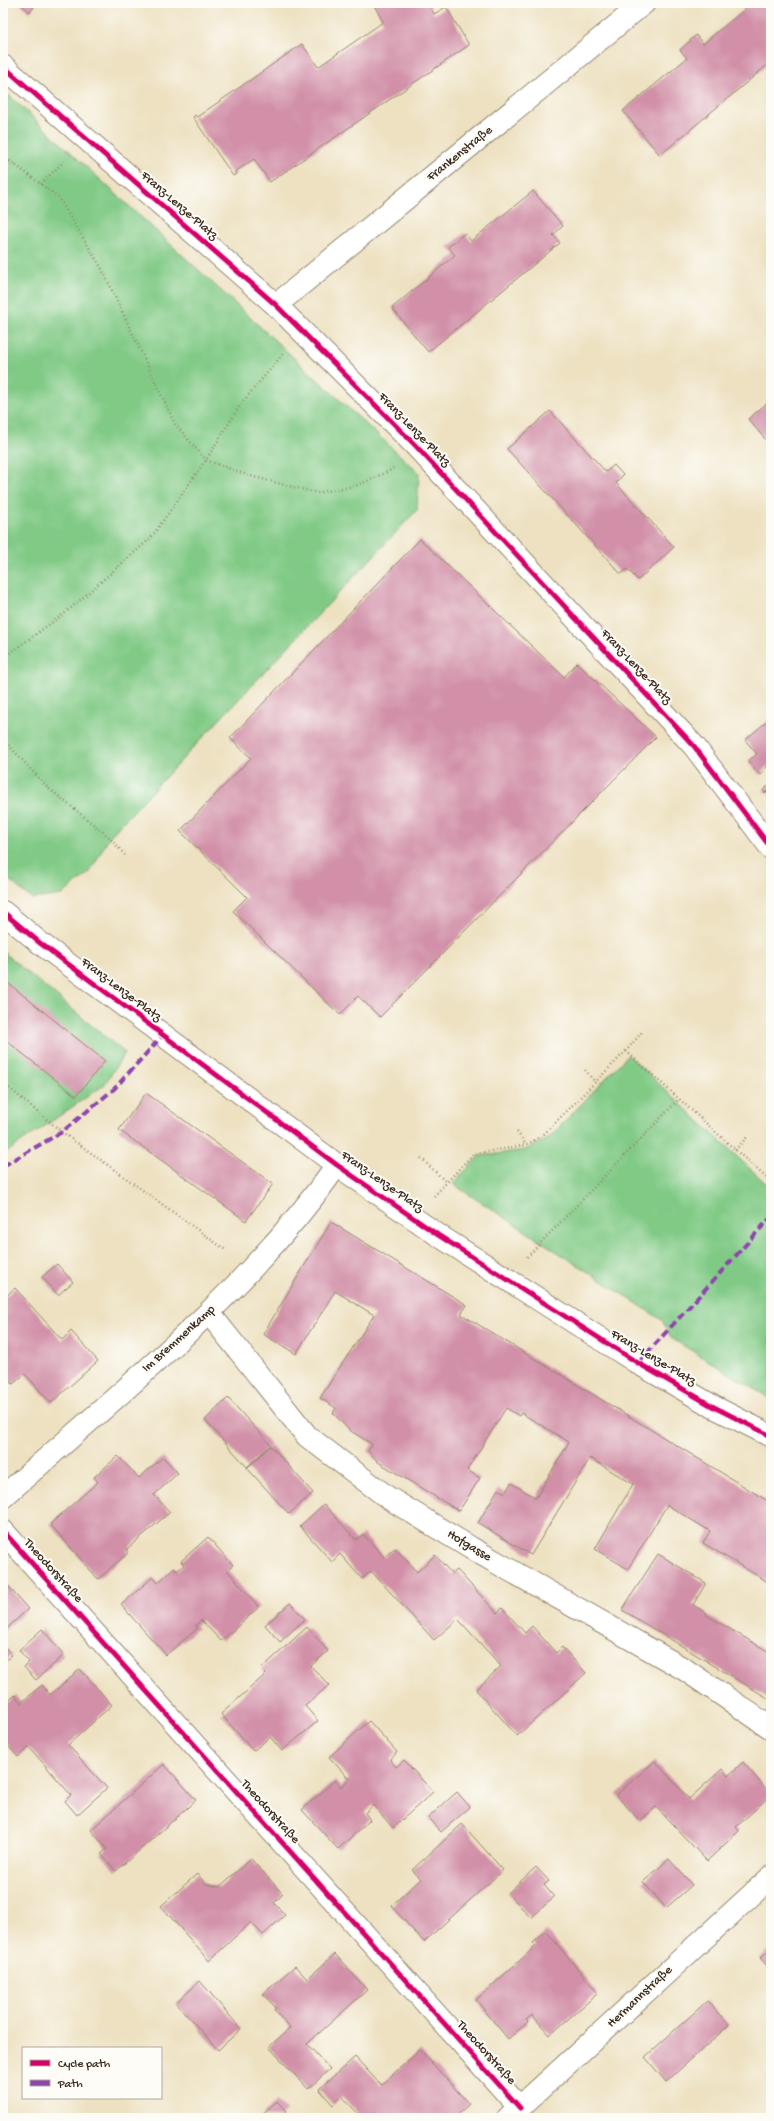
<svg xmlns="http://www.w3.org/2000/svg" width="774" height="2121" viewBox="0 0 774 2121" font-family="'Gochi Hand',sans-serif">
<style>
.green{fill:#81ca86;stroke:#5e7a52}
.building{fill:#d190a8}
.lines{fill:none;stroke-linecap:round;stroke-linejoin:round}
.minor-casing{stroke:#948670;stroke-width:24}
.path{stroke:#948670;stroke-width:2.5;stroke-dasharray:1 3;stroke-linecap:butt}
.minor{stroke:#fff;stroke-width:22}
.quiet{stroke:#8e44ad;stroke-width:4;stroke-dasharray:8 4;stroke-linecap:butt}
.cycleway-casing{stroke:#fdfcf7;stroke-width:8}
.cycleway{stroke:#d6006c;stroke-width:5}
.labels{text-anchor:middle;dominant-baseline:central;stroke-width:4;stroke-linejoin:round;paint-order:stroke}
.street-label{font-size:13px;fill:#3b2a1e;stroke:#fdfcf7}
</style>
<rect width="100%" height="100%" fill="#fdfcf7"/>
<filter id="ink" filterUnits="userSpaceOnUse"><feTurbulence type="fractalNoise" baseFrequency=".025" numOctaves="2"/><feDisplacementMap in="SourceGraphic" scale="8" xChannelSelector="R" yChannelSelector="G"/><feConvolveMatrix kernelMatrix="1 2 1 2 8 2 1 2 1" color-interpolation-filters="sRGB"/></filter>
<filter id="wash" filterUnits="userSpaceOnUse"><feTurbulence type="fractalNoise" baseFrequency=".012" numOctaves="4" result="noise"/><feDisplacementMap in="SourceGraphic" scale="16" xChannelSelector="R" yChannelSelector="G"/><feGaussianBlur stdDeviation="0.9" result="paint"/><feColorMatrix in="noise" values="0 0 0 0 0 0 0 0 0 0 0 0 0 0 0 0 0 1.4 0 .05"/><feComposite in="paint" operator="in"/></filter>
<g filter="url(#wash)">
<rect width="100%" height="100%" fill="#ede1c1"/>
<g class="green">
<path d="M3,90L419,473L417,510L109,837L90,872L62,895L32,899L3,875Z"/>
<path d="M3,952L125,1053L104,1085L3,1155Z"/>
<path d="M628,1055L771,1188V1399L671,1338L662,1320L453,1184L479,1156L525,1150L548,1139Z"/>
</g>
<g id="blocks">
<g class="building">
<path d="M19,3H37L30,12Z"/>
<path d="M373,3H428L434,14L446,7L469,45L270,182L254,159L235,172L236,174L233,176L193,117L195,115L197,117L302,44L318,67L383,22Z"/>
<path d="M752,3H771V62L660,155L623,111L687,58L680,50L696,35L703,44Z"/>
<path d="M533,191L563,226L553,235L560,243L428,352L392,308L455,255L448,247L465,233L471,241Z"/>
<path d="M771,400V446L748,419Z"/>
<path d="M550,411L606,472L614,465L623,475L616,483L674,547L638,580L627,569L621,574L507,449Z"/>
<path d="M420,539L564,677L577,663L656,737L380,1017L358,996L340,1015L233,911L247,897L180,831L251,758L230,738Z"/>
<path d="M771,718V771L767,766L760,775L748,761L757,754L745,740Z"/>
<path d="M771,784V795L767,791L765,793L763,790Z"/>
<path d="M3,979L105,1061L76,1096L3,1038Z"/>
<path d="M146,1093L273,1184L246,1221L119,1130Z"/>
<path d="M331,1222L467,1305L461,1314L771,1503V1584L703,1543L710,1531L667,1505L628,1569L595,1549L633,1484L590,1458L531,1555L478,1523L498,1489L505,1493L511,1483L536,1498L569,1442L521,1413L519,1416L506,1408L467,1470L480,1478L459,1511L378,1462L368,1451L372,1444L349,1430L333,1413L336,1408L320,1398L374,1315L335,1291L296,1354L263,1334Z"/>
<path d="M57,1264L73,1282L58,1295L42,1277Z"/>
<path d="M15,1288L62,1340L71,1331L98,1361L51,1403L25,1374L13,1384L3,1372V1299Z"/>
<path d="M228,1398L271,1445L247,1467L205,1420Z"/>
<path d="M271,1446L313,1493L289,1514L247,1468Z"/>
<path d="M118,1456L139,1478L163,1457L178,1473L154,1495L170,1512L127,1549V1554L98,1579L50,1524L98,1482L94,1477Z"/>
<path d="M324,1504L356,1540L363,1534L384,1557L395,1548L417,1572L435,1555L452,1574L457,1570L497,1613L502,1608L525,1633L532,1626L556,1653L562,1647L586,1673L517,1736L476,1690L501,1666L458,1619L434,1640L371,1571L362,1579L340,1554L332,1562L300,1526Z"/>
<path d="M208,1537L233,1565L227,1570L259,1607L221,1641L201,1620L195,1626L198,1628L166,1655L121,1605L153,1577L158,1583L174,1567L177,1571L184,1565L181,1561Z"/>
<path d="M658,1554L706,1583L693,1605L707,1613L706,1615L771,1653V1700L622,1610Z"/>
<path d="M3,1580L28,1609L3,1632Z"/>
<path d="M290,1603L305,1619L280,1642L265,1625Z"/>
<path d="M307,1627L328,1651L311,1666L329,1685L305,1706L318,1721L282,1751L270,1737L253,1751L221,1714L266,1674L261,1669Z"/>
<path d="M42,1629L64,1655L36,1680L24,1667L29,1662L19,1650Z"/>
<path d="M3,1645L12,1655L3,1663Z"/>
<path d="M80,1669L112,1705L68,1745L107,1788L77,1815L65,1801L71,1795L29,1747L18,1757L3,1740V1706L15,1695L21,1703L42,1685L50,1695Z"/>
<path d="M369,1721L397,1752L390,1760L396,1767L404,1760L433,1792L393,1828L373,1805L365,1813L370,1820L338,1849L302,1810L335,1780L341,1787L349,1779L329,1757Z"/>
<path d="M655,1761L689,1799L722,1769L728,1776L743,1762L771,1795L736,1827L739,1831L707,1861L656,1807L640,1821L616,1795Z"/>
<path d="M164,1764L196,1800L116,1871L101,1854L107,1849L91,1830Z"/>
<path d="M457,1792L470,1807L441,1832L428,1818Z"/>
<path d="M462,1824L503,1870L424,1942L391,1906L421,1879L412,1870Z"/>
<path d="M251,1859L283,1894L274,1903L285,1915L263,1935L251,1922L209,1961L161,1906L197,1874L206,1884L219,1887Z"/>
<path d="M669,1859L692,1885L666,1908L643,1882Z"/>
<path d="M536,1867L549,1881L544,1885L554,1897L531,1918L508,1893Z"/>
<path d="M546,1931L598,1993L550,2035L532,2015L526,2020L528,2022L508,2039L476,2000L536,1946L533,1943Z"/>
<path d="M771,1948V1970L760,1958Z"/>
<path d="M335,1954L367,1990L307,2044L330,2069L308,2089L269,2047L290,2028L274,2010L276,2008L263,1994L295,1966L307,1979Z"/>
<path d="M200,1981L241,2029L218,2050L176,2003Z"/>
<path d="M707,2001L729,2025L666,2082L645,2057Z"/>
<path d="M420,2050L469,2104L454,2118H429L426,2115L422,2118H362L342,2096L333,2105L319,2089L355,2057L381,2085Z"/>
<path d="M277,2101L286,2111L279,2118H265L262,2114Z"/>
</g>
</g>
</g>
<g filter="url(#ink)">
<use href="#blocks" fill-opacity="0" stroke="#948670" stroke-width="1"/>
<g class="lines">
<g class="minor-casing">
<g id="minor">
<path d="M3,66L276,305L415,445L694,746L771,848"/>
<path d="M276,305L644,3"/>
<path d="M3,912L40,943L337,1165L438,1235L638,1363L714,1407L771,1436"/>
<path d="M209,1313L307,1436L387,1497L471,1548L684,1669L771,1728"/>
<path d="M3,1497C120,1392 246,1294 337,1165"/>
<path d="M3,1531L520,2108"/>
<path d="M508,2118L771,1877"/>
</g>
</g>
<g class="path">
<path d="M3,156L58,197L102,269L175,424L206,460L250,476L317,493L359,485L391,470L395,466"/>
<path d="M41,184L65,160"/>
<path d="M3,658L65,613L151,538L206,460L241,404L283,354"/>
<path d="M3,739L47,787L109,837L125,855"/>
<path d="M626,1051L771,1182"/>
<path d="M585,1070L595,1082"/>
<path d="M3,1083L62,1132L227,1251"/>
<path d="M517,1132L526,1145"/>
<path d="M735,1150L748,1136"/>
<path d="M421,1158L446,1182"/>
<path d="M434,1196L473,1154L526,1145L543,1135L626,1051L642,1032"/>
<path d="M527,1257L679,1099"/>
</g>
<use href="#minor" class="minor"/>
<g class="quiet">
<path d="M3,1166L62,1132L114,1089L163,1035"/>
<path d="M638,1363L771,1217"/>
</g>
<g class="cycleway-casing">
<g id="cycleway">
<path d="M3,66L276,305L415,445L694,746L771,848"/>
<path d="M3,912L40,943L337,1165L438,1235L638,1363L714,1407L771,1436"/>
<path d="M3,1531L520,2108"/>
</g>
</g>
<use href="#cycleway" class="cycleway"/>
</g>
</g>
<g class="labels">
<g class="street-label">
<text transform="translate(460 154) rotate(-39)">Frankenstraße</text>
<text transform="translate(179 206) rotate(41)">Franz-Lenze-Platz</text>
<text transform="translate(414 430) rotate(46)">Franz-Lenze-Platz</text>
<text transform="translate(636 667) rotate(47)">Franz-Lenze-Platz</text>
<text transform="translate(121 990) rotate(37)">Franz-Lenze-Platz</text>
<text transform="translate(382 1182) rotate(35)">Franz-Lenze-Platz</text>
<text transform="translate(179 1339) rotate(-42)">Im Bremmenkamp</text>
<text transform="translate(653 1358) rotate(31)">Franz-Lenze-Platz</text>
<text transform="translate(469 1546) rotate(31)">Hofgasse</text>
<text transform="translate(53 1571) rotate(48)">Theodorstraße</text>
<text transform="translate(270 1812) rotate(48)">Theodorstraße</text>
<text transform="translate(640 1997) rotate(-43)">Hermannstraße</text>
<text transform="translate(486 2053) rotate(48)">Theodorstraße</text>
</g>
</g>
<rect width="774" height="2121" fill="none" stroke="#fdfcf7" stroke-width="16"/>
<rect x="22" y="2047" width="140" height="52" fill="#fdfcf7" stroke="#afa8a0"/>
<rect x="30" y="2060" width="20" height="6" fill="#d6006c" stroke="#afa8a0"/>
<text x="58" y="2067" font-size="12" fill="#3b2a1e">Cycle path</text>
<rect x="30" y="2080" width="20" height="6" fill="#8e44ad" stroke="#afa8a0"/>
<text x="58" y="2087" font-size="12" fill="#3b2a1e">Path</text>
</svg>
